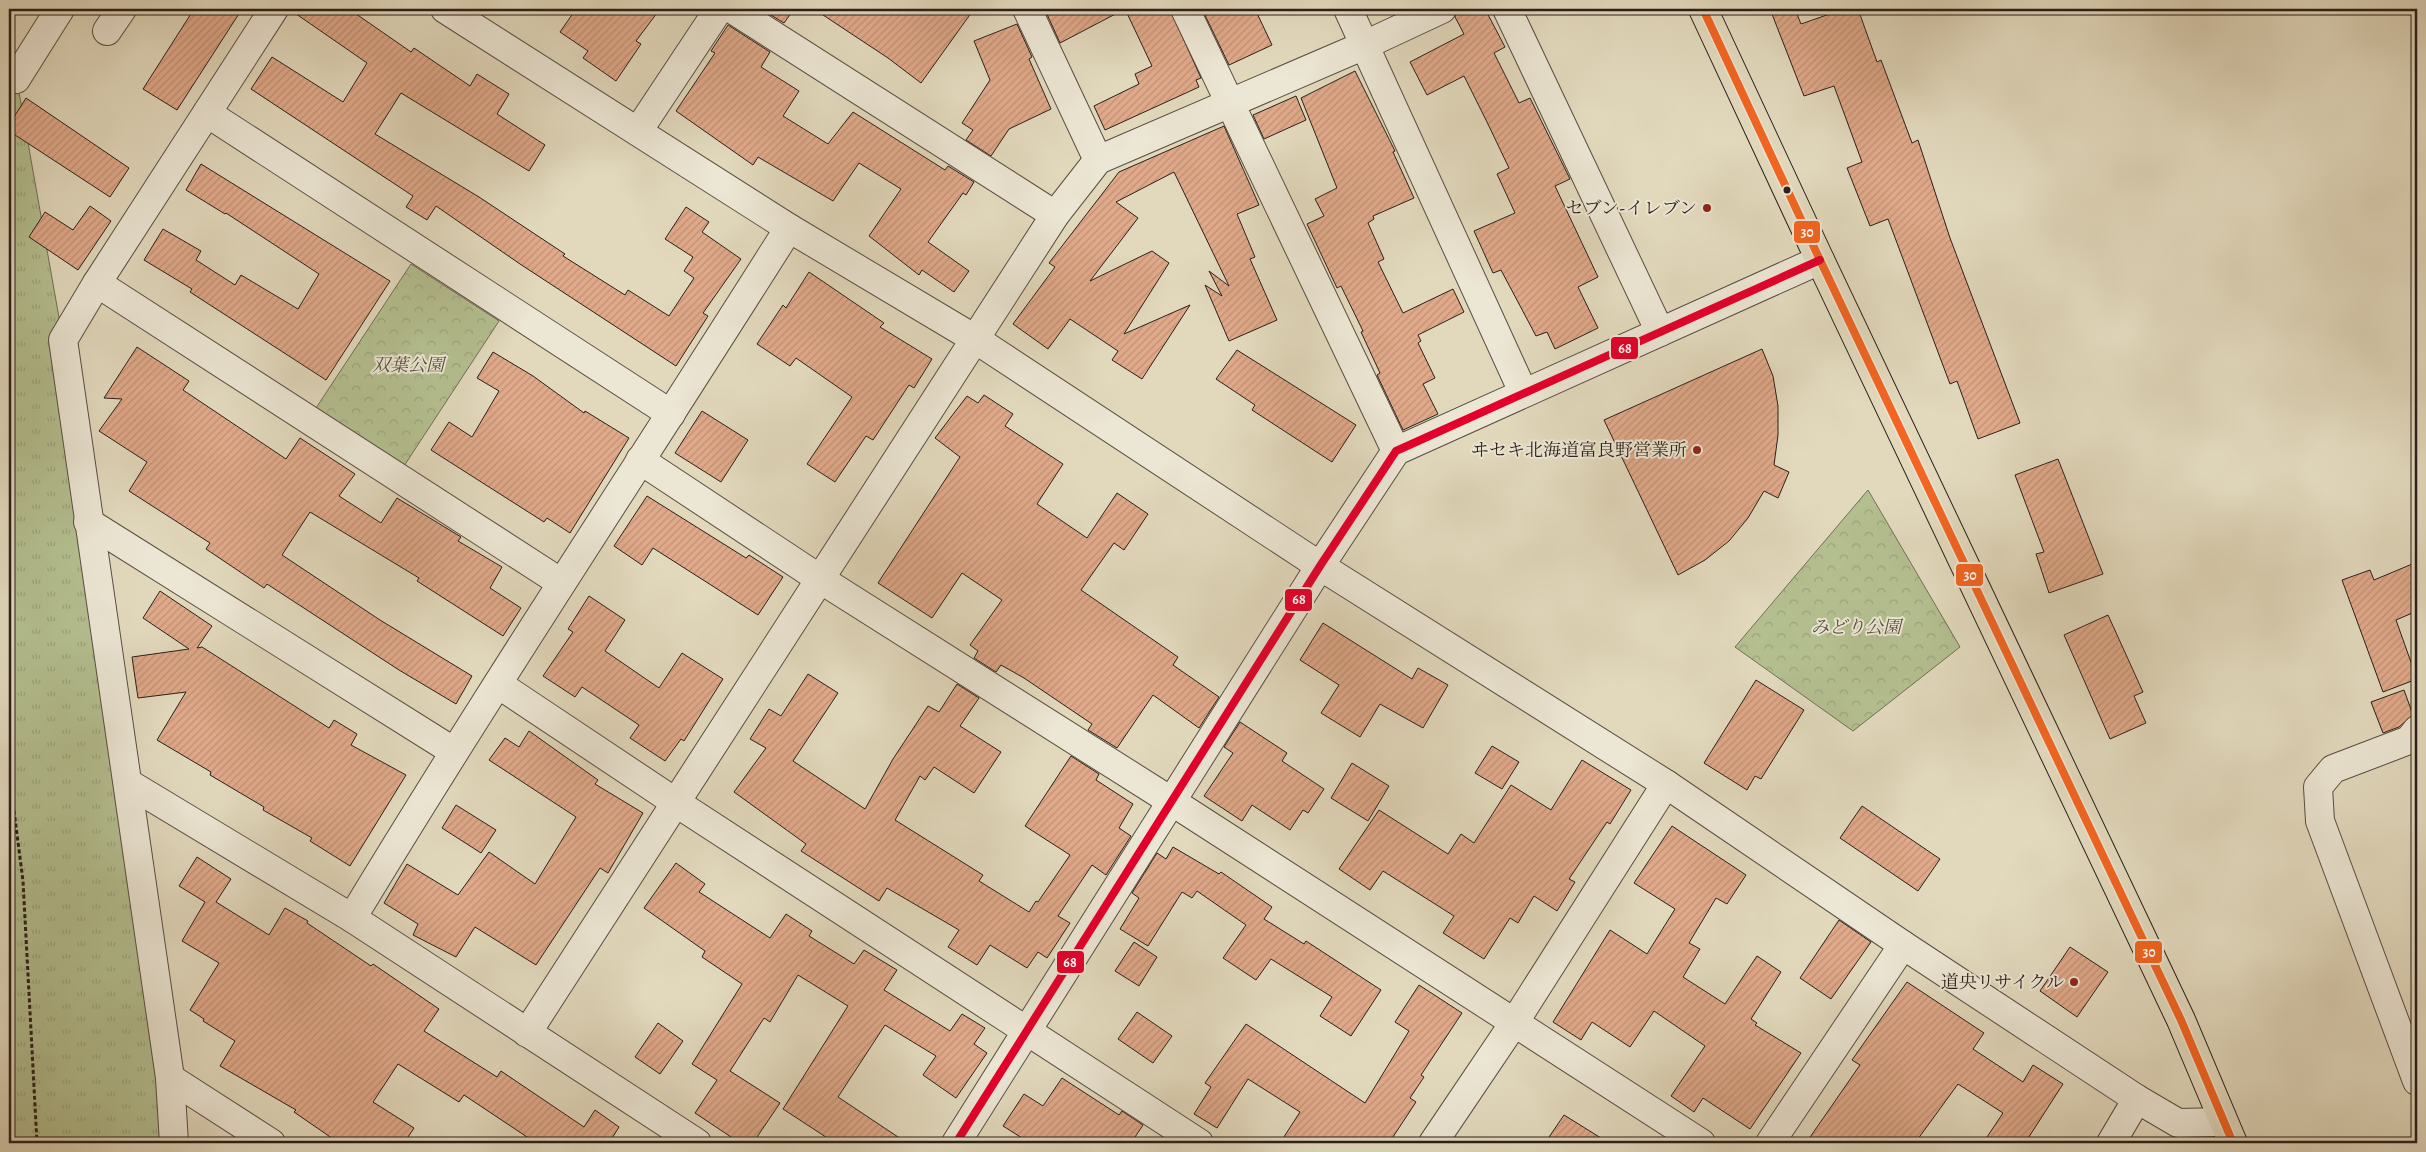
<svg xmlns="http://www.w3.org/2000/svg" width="2426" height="1152" viewBox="0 0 2426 1152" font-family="Alegreya,'Noto Serif JP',serif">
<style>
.grass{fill:url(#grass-tufts);stroke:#706f55}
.forest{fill:url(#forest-crowns);stroke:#706f55}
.building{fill:url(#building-hatch);stroke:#2b1f1a}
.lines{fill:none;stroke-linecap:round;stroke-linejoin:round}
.minor-casing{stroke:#594e43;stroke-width:30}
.highway-casing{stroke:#2b1f1a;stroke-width:30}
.path{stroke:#2b1f1a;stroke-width:3;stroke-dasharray:4 2.5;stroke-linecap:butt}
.minor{stroke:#ece6d4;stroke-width:28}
.highway{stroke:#e2d9bd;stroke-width:28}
.bus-1-casing{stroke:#ece6d4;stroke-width:11}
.bus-2-casing{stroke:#ece6d4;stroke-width:11}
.bus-1{stroke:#f26522;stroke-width:8}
.bus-2{stroke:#e4002b;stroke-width:8}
.bus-dot{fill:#2b1f1a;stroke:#ece6d4;stroke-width:2}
.poi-dot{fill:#8f2418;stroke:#ece6d4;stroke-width:2}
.labels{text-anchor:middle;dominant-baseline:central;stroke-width:4;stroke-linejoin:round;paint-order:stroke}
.poi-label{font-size:18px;fill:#2b1f1a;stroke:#ece6d4;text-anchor:end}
.park-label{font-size:18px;font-style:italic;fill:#544f3d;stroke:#ece6d4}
.line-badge{stroke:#ece6d4;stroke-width:2}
.badge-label{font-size:14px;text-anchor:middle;font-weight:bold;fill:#fff}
</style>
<defs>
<pattern id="grass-tufts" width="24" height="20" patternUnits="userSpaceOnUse" patternTransform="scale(1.25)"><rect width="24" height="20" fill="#b4bf90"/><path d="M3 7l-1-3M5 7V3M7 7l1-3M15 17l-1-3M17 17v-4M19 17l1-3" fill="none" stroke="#9ba47c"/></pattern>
<pattern id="forest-crowns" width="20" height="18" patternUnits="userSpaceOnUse" patternTransform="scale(1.25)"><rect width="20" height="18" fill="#b4bf90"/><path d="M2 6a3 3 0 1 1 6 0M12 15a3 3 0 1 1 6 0" fill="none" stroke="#9ba47c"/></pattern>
<pattern id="building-hatch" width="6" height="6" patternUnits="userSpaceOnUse" patternTransform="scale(1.25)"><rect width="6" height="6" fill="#e0a989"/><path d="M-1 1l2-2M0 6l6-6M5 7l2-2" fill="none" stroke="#c09176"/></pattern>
</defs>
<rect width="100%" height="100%" fill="#e2d9bd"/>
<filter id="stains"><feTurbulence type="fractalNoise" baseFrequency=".004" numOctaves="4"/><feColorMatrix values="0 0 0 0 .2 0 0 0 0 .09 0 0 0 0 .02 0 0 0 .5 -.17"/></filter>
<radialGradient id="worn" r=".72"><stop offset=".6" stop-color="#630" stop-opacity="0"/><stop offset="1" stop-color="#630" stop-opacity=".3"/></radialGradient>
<path class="grass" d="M9,36L63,340L174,1143H9Z"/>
<g class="forest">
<path d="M411,264L499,321L404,466L316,408Z"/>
<path d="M1868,490L1960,647L1853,731L1735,647Z"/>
</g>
<g class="building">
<path d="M194,9H242L177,110L143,89Z"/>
<path d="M289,9H349L411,52L414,48L470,86L477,74L509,94L497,114L545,145L529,171L401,93L375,134L479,197L565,254L563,256L625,295L628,290L669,316L694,278L684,271L693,257L665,239L686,207L709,222L702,232L741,259L703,313L708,316L676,366L520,264L436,206L427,220L406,207L413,196L251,89L272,57L343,102L367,63Z"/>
<path d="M576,9H660L636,41L641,44L616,81L583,58L588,51L560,32Z"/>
<path d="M761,9H794L784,23Z"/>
<path d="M814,9H974L921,83L888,58Z"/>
<path d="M1053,9H1170L1201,78L1196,80L1199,87L1105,130L1094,106L1139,84L1135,74L1152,66L1125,9L1060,43L1046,12Z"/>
<path d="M1202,9H1255L1272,45L1229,65Z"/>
<path d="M1457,9H1485L1505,47L1494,53L1519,103L1530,98L1570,179L1555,186L1598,277L1578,287L1598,328L1555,349L1547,332L1536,336L1501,270L1493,273L1474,231L1515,213L1497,174L1509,168L1486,120L1464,76L1427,95L1410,62L1464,34L1455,17Z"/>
<path d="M1770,9H1795L1801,24L1844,9H1858L1877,62L1881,60L1912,143L1918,140L1950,238L2020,423L1978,439L1957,381L1950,384L1888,219L1870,226L1847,168L1862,162L1834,86L1804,96Z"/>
<path d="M1017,24L1032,57L1029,59L1051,109L1009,129L991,156L966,140L973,130L962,123L990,80L974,41Z"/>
<path d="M728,25L770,52L761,67L799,91L783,116L828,144L853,112L945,170L948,166L974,182L966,195L963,193L928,242L969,271L954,292L922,270L919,275L869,236L901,189L859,163L833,201L758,157L753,165L676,111L715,53L711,51Z"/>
<path d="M1355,71L1395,151L1393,152L1414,198L1373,216L1374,219L1368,223L1384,259L1378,262L1403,313L1453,289L1464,312L1418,335L1421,341L1418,343L1435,378L1423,384L1438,414L1403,430L1377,375L1380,373L1361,332L1363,331L1341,286L1337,288L1307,224L1324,216L1315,199L1337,188L1301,98Z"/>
<path d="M1296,96L1306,120L1264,139L1253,115Z"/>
<path d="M26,98L129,168L110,197L9,131V125Z"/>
<path d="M1224,126L1259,205L1237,214L1255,257L1250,259L1277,320L1229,341L1205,285L1222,296L1209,271L1229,286L1174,172L1116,202L1138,218L1090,281L1152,251L1169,263L1124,334L1190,305L1142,379L1112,360L1118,351L1070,319L1048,349L1013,324L1055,267L1049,263L1119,172Z"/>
<path d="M201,164L390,281L326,380L190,292L192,289L144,260L163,229L201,251L196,260L235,285L241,275L298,309L319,274L226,213L225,214L186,190Z"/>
<path d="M90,206L111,221L78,270L29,237L45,212L73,230Z"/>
<path d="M809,272L884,323L880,327L932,359L914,388L909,385L873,440L866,436L835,482L807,464L852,397L796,358L790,366L757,344L783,305L786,308Z"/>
<path d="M137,347L189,381L183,390L286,459L300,438L355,474L339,496L381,523L397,498L461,537L458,541L502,567L490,588L521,608L503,636L417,581L419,578L310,512L282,555L380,620L472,676L456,704L399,670L267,584L264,588L206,549L210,543L129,491L147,462L99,431L122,399L104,398Z"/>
<path d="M1762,349L1773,376L1778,406V435L1774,465L1789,472L1778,498L1764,491L1748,518L1729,541L1705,560L1678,575L1604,420Z"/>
<path d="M1237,350L1356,425L1332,462L1252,410L1255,405L1216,379Z"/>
<path d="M493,352L533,376L584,413L585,411L629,438L570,533L547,518L544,522L431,450L449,422L472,437L499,391L477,378Z"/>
<path d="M984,395L1013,414L1005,426L1063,464L1037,504L1087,538L1117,493L1148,514L1124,550L1114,543L1081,590L1178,657L1173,665L1219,697L1199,728L1153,695L1117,748L1088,730L1092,724L1024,678L1001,665L996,672L974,658L978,651L970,645L1002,600L962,573L932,618L878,583L960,457L935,438L967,396L978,403Z"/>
<path d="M702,411L748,440L721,482L675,453Z"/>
<path d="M2058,459L2103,574L2049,593L2036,554L2044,552L2015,475Z"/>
<path d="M647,496L746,558L749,555L783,577L758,615L653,548L642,565L614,546Z"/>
<path d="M2417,562V611L2396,620L2417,679L2383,692L2342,580L2370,570L2374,580Z"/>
<path d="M160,591L212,626L197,648L202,647L329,728L334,720L357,734L351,745L406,775L350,866L310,841L312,838L263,810L264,807L210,775L211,772L157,740L186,692L138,698L132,657L189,649L143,618Z"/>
<path d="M589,596L625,620L605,651L659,688L682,653L723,679L684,741L681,739L665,761L630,738L639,725L582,687L575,697L543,676L573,632L568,629Z"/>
<path d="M2108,615L2143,692L2134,696L2146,723L2110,739L2064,635Z"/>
<path d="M1323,623L1412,679L1418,668L1448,685L1423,728L1380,704L1360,737L1321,713L1339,685L1300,660Z"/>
<path d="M808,674L838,693L793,761L865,809L893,759L928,706L939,712L957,684L979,698L960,726L1001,752L974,793L934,767L925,780L920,776L895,820L983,875L979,881L1029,912L1036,901L1038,902L1070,855L1025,826L1071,756L1099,774L1096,780L1133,804L1119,828L1131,836L1106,875L1092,865L1058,916L1070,923L1047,958L1038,952L1027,968L990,945L977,965L948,947L959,930L887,888L879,901L801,851L806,844L734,792L766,748L750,739L769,709L781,716Z"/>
<path d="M1756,680L1804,710L1761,779L1755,776L1747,790L1704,763Z"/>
<path d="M2404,690L2413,715L2399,727L2383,733L2371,702Z"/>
<path d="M1240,722L1287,753L1282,761L1324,789L1308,813L1303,810L1290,830L1252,805L1242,821L1204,796L1233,753L1224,747Z"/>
<path d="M529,731L598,780L595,784L643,813L608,873L600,868L536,965L475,927L456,957L413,935L418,924L384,903L407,864L458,895L489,852L535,884L576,817L489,760L505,738L519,747Z"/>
<path d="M1492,746L1519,762L1502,789L1475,773Z"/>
<path d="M1582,760L1631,790L1610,824L1607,822L1569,879L1575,882L1557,911L1534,896L1518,923L1510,918L1484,959L1443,933L1454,916L1383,871L1370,890L1339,869L1379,810L1448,854L1461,834L1474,843L1511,785L1551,810Z"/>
<path d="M1352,763L1389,786L1368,821L1331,798Z"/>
<path d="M456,805L496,830L481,853L442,828Z"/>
<path d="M1862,806L1940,859L1918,891L1840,838Z"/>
<path d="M1672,826L1746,875L1727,904L1716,898L1689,943L1700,949L1683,977L1725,1004L1757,956L1781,972L1751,1019L1757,1023L1755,1025L1801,1053L1750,1129L1703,1098L1694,1112L1671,1096L1705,1046L1654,1011L1630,1047L1592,1022L1581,1040L1553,1022L1610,930L1647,954L1675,909L1634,883Z"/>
<path d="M1173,847L1219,874L1221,872L1272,907L1264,919L1304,944L1306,941L1381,990L1351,1036L1320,1016L1332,997L1271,959L1256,980L1223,958L1246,925L1197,891L1192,898L1182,892L1148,946L1120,929L1139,898L1132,893L1157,853L1166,859Z"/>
<path d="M197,857L231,879L216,902L269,935L285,908L308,921L307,923L371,966L373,964L439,1009L424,1031L497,1077L501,1071L584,1127L595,1110L619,1127L609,1143H536L464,1095L459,1102L398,1064L373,1102L414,1128L404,1143H339L294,1112L296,1110L220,1066L235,1041L203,1021L204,1019L190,1010L219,963L182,941L205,902L179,886Z"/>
<path d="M676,863L705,884L699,892L770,938L786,914L812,931L809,936L854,964L864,950L897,970L884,990L950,1031L962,1014L985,1028L974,1044L987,1053L956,1098L923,1075L936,1056L885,1025L838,1097L907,1143H835L783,1109L848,1006L798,975L770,1022L764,1018L730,1071L780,1103L753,1143H740L695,1113L717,1080L692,1064L742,984L702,957L705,951L644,908Z"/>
<path d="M1839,920L1871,942L1831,999L1800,978Z"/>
<path d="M1134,942L1157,957L1139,986L1115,971Z"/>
<path d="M2070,947L2108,972L2077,1017L2040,991Z"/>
<path d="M1907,982L1984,1033L1973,1049L2023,1082L2033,1065L2063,1084L2025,1143H1983L2003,1113L1958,1084L1915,1143H1806L1860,1065L1852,1060Z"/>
<path d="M1419,985L1462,1013L1421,1075L1424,1077L1410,1098L1416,1102L1389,1143H1280L1300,1112L1248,1079L1217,1128L1194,1114L1211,1087L1205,1083L1246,1024L1365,1103L1409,1031L1395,1022Z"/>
<path d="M1137,1012L1172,1036L1153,1063L1118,1039Z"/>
<path d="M658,1023L683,1041L660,1074L635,1057Z"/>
<path d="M1062,1078L1119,1115L1122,1111L1143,1125L1131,1143H1030L1003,1126L1024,1094L1043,1106Z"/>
<path d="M1564,1115L1609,1143H1545Z"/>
</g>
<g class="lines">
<g class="minor-casing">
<g id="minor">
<path d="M445,9L789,228L975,339L1320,566L1666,784L1903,945L2137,1099L2178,1123L2223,1122"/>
<path d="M732,9L1055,215"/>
<path d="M1027,9L1098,160"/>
<path d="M1185,9L1396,451"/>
<path d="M1348,9L1523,392"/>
<path d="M1507,9L1660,332"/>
<path d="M107,31L122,9"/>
<path d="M16,79L60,9"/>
<path d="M207,113L671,414"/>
<path d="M638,131L719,9"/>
<path d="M97,283L560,582"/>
<path d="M640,460L820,579L1171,801L1701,1143"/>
<path d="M88,522L453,751"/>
<path d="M498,684L675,802L1199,1143"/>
<path d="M2417,730L2409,740L2333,769L2318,787L2320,821L2417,1081"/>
<path d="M128,783L352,918L697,1143"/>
<path d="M352,918C493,685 644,458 789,228"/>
<path d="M527,1033L1055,215L1098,160L1365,45L1442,9"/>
<path d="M170,1078L271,1143"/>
<path d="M174,1143L170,1078L63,340L97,283L274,9"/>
<path d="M956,1143L1320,566L1396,451L1820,260"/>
<path d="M1433,1143L1514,1023L1666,784"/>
<path d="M1770,1143L1903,945"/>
<path d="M2111,1143L2137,1099"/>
</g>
</g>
<g class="highway-casing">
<path id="highway" d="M1703,9L1820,260L2181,1020L2233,1143"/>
</g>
<path class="path" d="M9,772L23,881L37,1143"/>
<use href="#minor" class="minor"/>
<use href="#highway" class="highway"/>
<g class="bus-1-casing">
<path id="bus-1" d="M1703,9L1820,260L2181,1020L2233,1143"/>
</g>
<g class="bus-2-casing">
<path id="bus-2" d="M956,1143L1320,566L1396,451L1820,260"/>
</g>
<use href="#bus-1" class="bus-1"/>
<use href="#bus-2" class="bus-2"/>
</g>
<circle class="bus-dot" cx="1787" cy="190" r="4.5"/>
<g class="poi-dot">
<circle cx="1707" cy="208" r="5"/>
<circle cx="1697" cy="450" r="5"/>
<circle cx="2074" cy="982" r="5"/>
</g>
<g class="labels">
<g class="poi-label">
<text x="1697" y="208">セブン-イレブン</text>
<text x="1687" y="450">ヰセキ北海道富良野営業所</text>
<text x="2064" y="982">道央リサイクル</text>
</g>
<g class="park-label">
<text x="408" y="365">双葉公園</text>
<text x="1856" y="627">みどり公園</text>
</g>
</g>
<g class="line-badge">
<rect x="1793" y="220" width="28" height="24" rx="5" fill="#f26522"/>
<rect x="1610" y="336" width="29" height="24" rx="5" fill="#e4002b"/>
<rect x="1955" y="563" width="29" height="24" rx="5" fill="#f26522"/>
<rect x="1284" y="588" width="29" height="24" rx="5" fill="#e4002b"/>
<rect x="2134" y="940" width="29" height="24" rx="5" fill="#f26522"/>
<rect x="1056" y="950" width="29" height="24" rx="5" fill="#e4002b"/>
</g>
<g class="badge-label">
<text x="1807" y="237">30</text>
<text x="1625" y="353">68</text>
<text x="1970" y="580">30</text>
<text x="1299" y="604">68</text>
<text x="2149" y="957">30</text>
<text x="1070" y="967">68</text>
</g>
<rect width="2426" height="1152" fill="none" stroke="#e2d9bd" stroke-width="30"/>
<rect x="10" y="10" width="2406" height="1132" fill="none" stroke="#2b1f1a" stroke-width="2.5"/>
<rect x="15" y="15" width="2396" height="1122" fill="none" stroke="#2b1f1a"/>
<rect width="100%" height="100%" filter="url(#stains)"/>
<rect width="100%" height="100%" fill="url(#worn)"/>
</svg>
